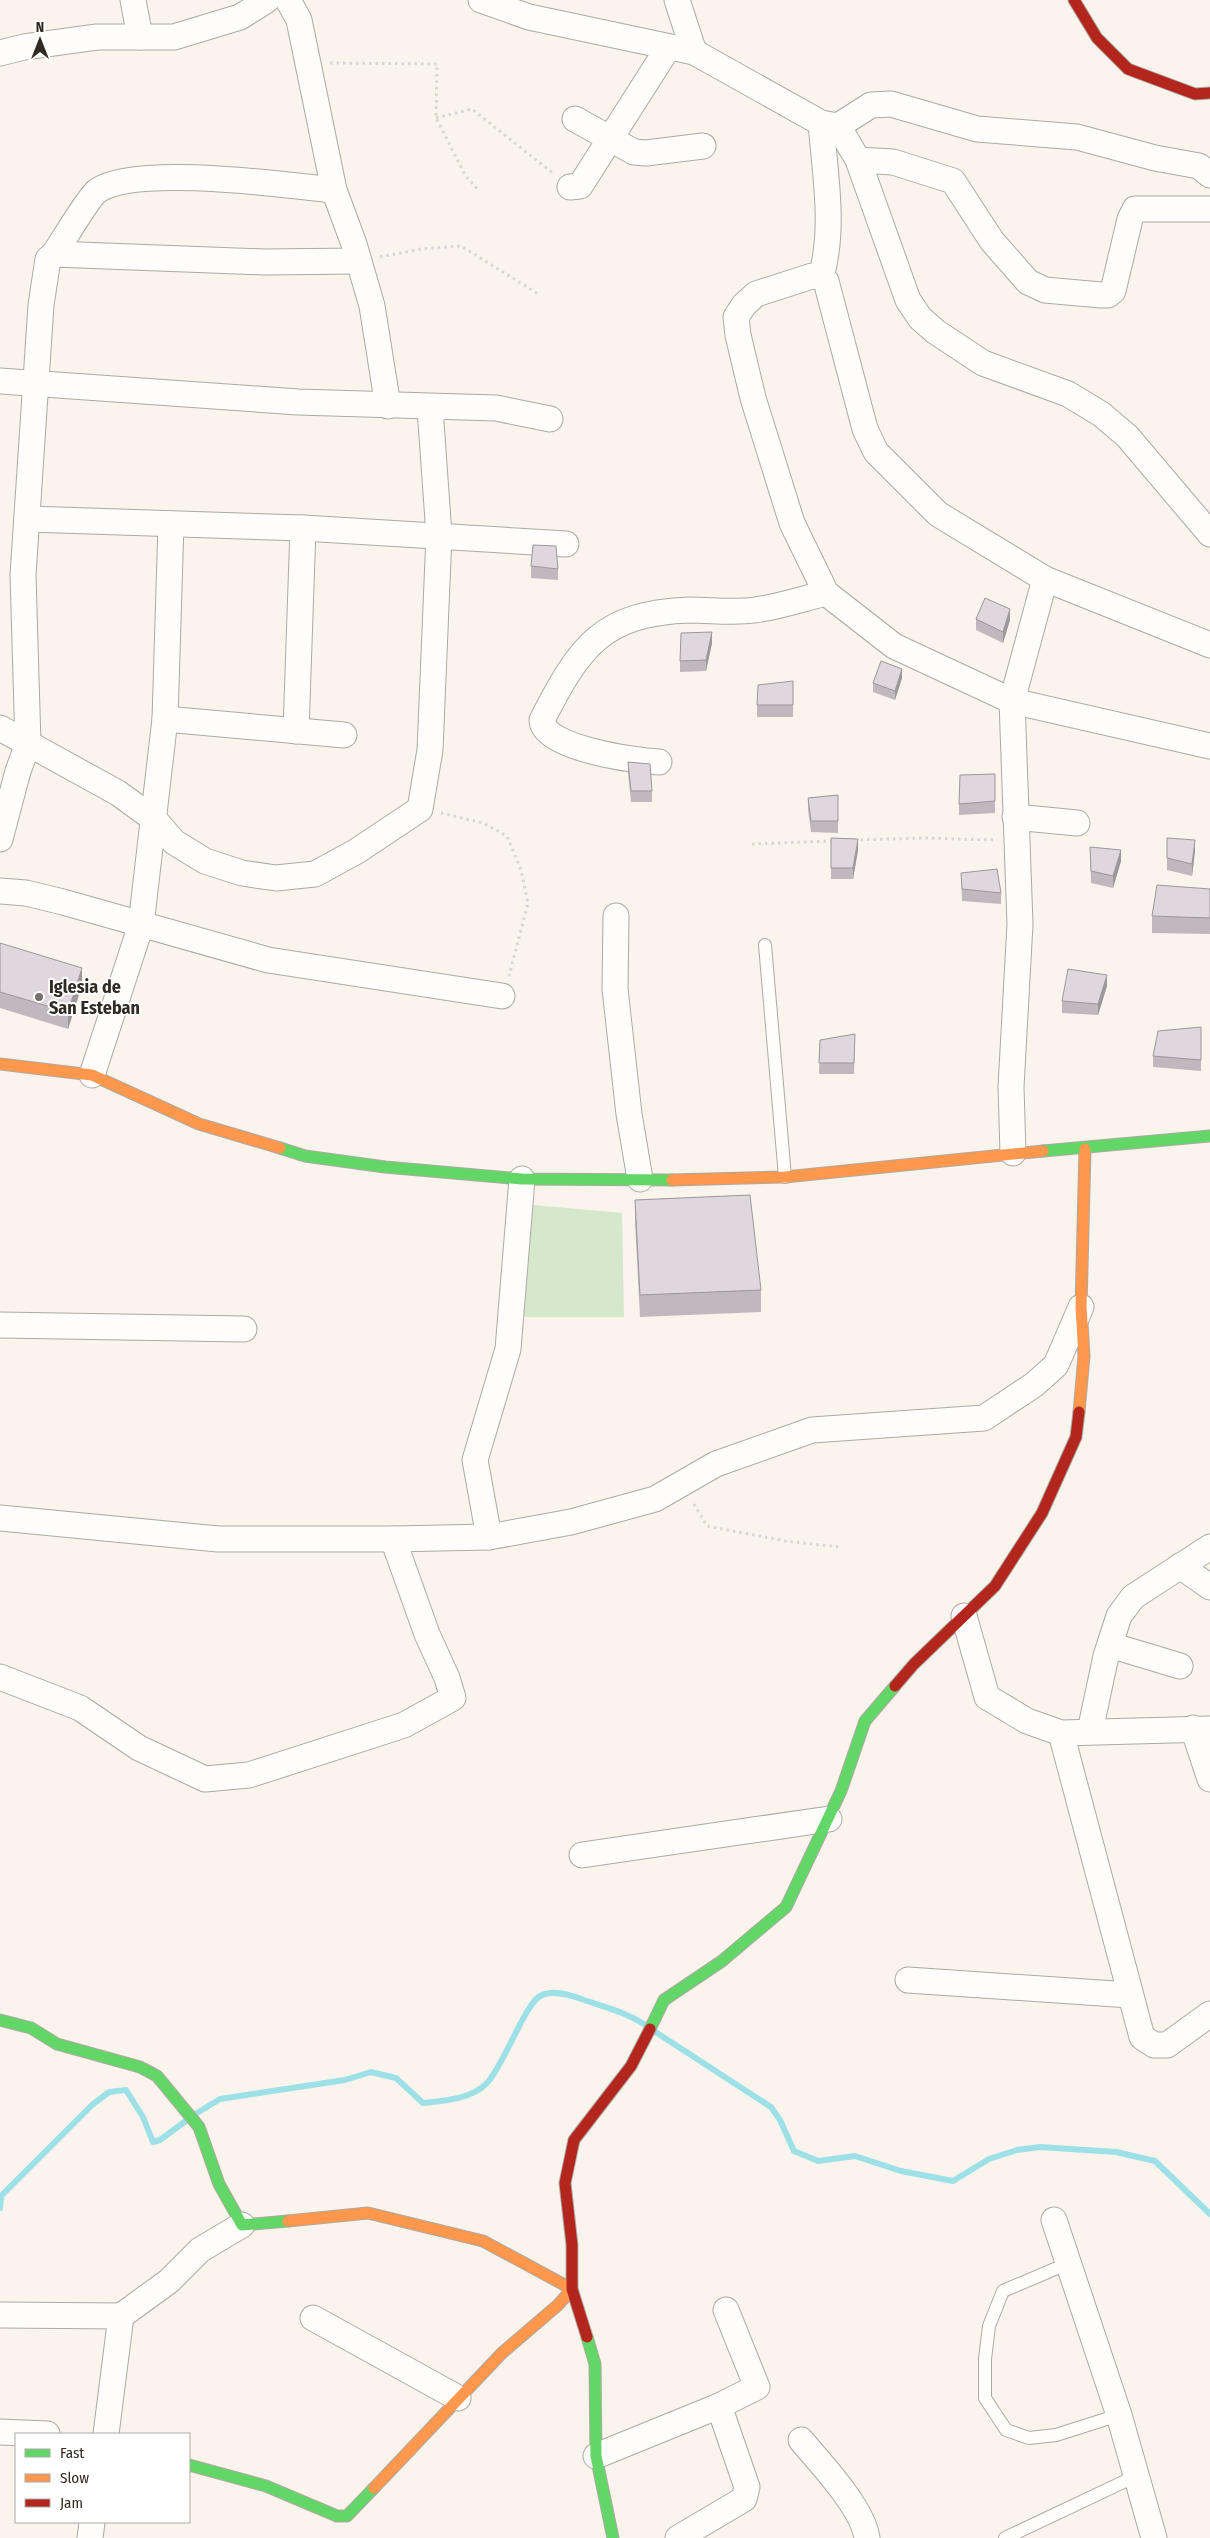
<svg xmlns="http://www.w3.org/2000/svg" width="1210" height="2538" viewBox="0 0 1210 2538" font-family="'Fira Sans Condensed',sans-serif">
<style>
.green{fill:#d5e8cc}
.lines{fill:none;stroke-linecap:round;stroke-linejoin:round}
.stream{stroke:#9de0e7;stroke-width:6}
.lane-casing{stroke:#aea9a2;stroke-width:14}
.street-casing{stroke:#aea9a2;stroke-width:27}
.fast-casing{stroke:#aea9a2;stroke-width:13}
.slow-casing{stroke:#aea9a2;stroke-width:13}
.jam-casing{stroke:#aea9a2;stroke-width:13}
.path{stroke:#d7d6d4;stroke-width:3;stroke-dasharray:2.5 4;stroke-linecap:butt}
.lane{stroke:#fefdfc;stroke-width:12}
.street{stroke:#fefdfc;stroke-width:25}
.fast{stroke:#63d668;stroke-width:11}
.slow{stroke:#ff974d;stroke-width:11}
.jam{stroke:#b3261e;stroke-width:11}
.wall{fill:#c1b8bf}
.shaded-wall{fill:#9d969b}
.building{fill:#e0d6de;stroke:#9d969b}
.poi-dot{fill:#77716a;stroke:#fff;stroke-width:2}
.labels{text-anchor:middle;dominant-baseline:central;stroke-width:4;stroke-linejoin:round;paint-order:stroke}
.poi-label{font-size:18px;font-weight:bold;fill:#302a23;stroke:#fff;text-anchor:start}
</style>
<rect width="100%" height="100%" fill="#faf4ed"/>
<path class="green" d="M523,1204L622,1213L624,1317H515Z"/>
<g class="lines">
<g class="stream">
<path d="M654,2031L771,2107L780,2120L794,2151L818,2161L855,2156L901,2171L953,2181L989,2159L1017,2150L1040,2147L1116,2152L1155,2161L1210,2214"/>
<path d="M197,2113L220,2099L345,2080L371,2072L396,2078L423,2103C444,2101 472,2099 487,2083C503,2067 525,2004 540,1996C553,1989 571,1995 584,2000C605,2007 625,2012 644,2024"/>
<path d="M0,2208L1,2196L92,2105L109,2092L126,2090L143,2117L153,2142L160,2140L187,2120"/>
</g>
<g class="lane-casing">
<g id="lane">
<path d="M765,945L785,1177"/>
<path d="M1069,2263L1003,2291L989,2326L985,2359V2398L1006,2430L1029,2438L1056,2435L1119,2415"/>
<path d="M1005,2538L1136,2476"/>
</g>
</g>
<g class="street-casing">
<g id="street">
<path d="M133,0L140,37"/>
<path d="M288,0L299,20L334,190L354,244L372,306L388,406"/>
<path d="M481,0L529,17L694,52L821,123L838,126L871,105L891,104L977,129L1077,137L1155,158L1199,166L1210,175"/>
<path d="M677,0L694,52"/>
<path d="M0,53L24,47L97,37H174L240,17L267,0"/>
<path d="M575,119L634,152L646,153L703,146"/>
<path d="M838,126L858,160L908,300L920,318L936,332L983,363L1068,394L1101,414L1127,436L1210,534"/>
<path d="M858,160L893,162L953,181L992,241L1028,282L1045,290L1101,295H1108L1113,291L1130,219L1135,209H1210"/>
<path d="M570,187L580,186L668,48"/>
<path d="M54,254C63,241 88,198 97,191C135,164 285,185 334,190"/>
<path d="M821,277C835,228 825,174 821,123"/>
<path d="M0,381L298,402L496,408L550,419"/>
<path d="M28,519L303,528L566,544"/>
<path d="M1210,645L1045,579L938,514L876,452L865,429L826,281L821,277L812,276L756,294L744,305L736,317L738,335L753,398L792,523L826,593L894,646L1012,701L1210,746"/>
<path d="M165,719L344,735"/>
<path d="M0,728L118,793L155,820L174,842L205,861L242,873L276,878L315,874L357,851L420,809L430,750L439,535L430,408"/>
<path d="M296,731L303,528"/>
<path d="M659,762C636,761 542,748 542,720C580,646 602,613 690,610C711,610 734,613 755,610C778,607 802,599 826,593"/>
<path d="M1015,817L1077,823"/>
<path d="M0,839L18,771L28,744L23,575L41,305L48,259L54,254L265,262L359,261"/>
<path d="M0,891L26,893L63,902L268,960L502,996"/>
<path d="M616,916L615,989L629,1114L640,1179"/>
<path d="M92,1075L141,925L165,719L171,524"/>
<path d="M1013,1153L1011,1087L1020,924L1012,701L1045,579"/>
<path d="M0,1325L244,1329"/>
<path d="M0,1518L218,1539H393L489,1537L571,1522L655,1499L716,1464L812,1430L984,1418L1035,1384L1056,1365L1081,1307"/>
<path d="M489,1537L475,1460L508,1349L522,1179"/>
<path d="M1180,1566L1210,1587"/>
<path d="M964,1616L987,1697L1027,1721L1061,1733L1210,1729"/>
<path d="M1110,1645L1180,1666"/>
<path d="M0,1677L80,1708L139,1748L205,1779L249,1775L404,1725L453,1698L447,1678L427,1634L393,1539"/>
<path d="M1193,1728L1210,1779"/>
<path d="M1090,1731L1106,1656L1119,1616L1133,1597L1210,1547"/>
<path d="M1061,1733L1142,2037L1154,2045H1167L1210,2014"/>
<path d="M582,1855L829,1819"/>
<path d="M908,1980L1130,1995"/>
<path d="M1054,2220L1119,2415L1154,2538"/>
<path d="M0,2315L121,2316"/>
<path d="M313,2318L458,2398"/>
<path d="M0,2432L47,2434"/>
<path d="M106,2434L121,2316L169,2281L200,2250L242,2225"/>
<path d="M801,2440C821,2464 863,2508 867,2538"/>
<path d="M596,2456L719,2406"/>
<path d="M90,2538L92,2522"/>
<path d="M678,2538L744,2499L747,2487L719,2406L757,2387L726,2310"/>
</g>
</g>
<g class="fast-casing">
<g id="fast">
<path d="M280,1148L305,1156L385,1167L522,1179L672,1180"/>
<path d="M1043,1151L1210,1136"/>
<path d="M0,2020L31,2028L57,2044L140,2067L157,2076L199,2127L219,2184L242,2225L288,2221"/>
<path d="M650,2029L664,2000L722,1961L786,1907L841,1791L865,1721L895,1686"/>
<path d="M587,2337L595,2364L596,2456L613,2538"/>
<path d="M189,2465L266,2486L337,2516H347L374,2488"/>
</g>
</g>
<g class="slow-casing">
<g id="slow">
<path d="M0,1064L92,1075L199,1124L280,1148"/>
<path d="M672,1180L785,1177L1043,1151"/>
<path d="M1079,1412L1084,1356L1081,1307L1085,1149"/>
<path d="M288,2221L368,2213L483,2241L572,2289"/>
<path d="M374,2488L502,2353L558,2305L572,2289"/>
</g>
</g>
<g class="jam-casing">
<g id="jam">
<path d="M1074,0L1097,38L1128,69L1195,94L1210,93"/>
<path d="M895,1686L914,1664L995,1586L1042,1513L1076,1437L1079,1412"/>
<path d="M587,2337L572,2289V2245L565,2183L574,2140L631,2066L650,2029"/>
</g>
</g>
<g class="path">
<path d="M330,63L437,64L436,118L465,175L479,191"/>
<path d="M436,118L472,109L554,174"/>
<path d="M380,257L421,249L461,246L540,295"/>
<path d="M441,813L483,823L507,836L521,870L528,903L509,976"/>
<path d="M854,840L924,838L995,840"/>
<path d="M752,844L833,841"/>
<path d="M694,1504L707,1526L785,1541L840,1547"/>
</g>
<use href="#lane" class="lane"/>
<use href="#street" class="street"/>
<use href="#fast" class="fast"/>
<use href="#slow" class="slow"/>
<use href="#jam" class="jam"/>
</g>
<g class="wall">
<path d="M531,566L558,569V580L531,578Z"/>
<path d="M976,619L1010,620L1003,643L976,630Z"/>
<path d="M712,643L706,671L680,672V661Z"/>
<path d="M902,678L895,700L873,692V683Z"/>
<path d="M793,681V717H757V705Z"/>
<path d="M628,762L652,791V802H631L628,773Z"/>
<path d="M995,774V813L959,815V804Z"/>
<path d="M838,795V833L811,832L808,810V798Z"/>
<path d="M831,838L858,850L853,879H831Z"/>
<path d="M1167,838L1195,851L1192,876L1167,870Z"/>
<path d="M1090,847L1121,861L1113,888L1091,883Z"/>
<path d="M961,873L1001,893V904L962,901Z"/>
<path d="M1210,889V934L1152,933V916Z"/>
<path d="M0,943L82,985L68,1029L0,1008Z"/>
<path d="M1107,986L1098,1015L1062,1013V1001Z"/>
<path d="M1201,1027V1071L1153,1067V1056Z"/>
<path d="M820,1040L855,1045L854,1074H819Z"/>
<path d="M635,1200L761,1290V1312L640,1317L635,1222Z"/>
</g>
<g class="shaded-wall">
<path d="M1010,609V620L1003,643V632Z"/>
<path d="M712,632V643L706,671V660Z"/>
<path d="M902,669V678L895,700V691Z"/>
<path d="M858,839V850L853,879V868Z"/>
<path d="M1195,840V851L1192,876V864Z"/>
<path d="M1121,850V861L1113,888V876Z"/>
<path d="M82,968V985L68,1029V1012Z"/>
<path d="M1107,975V986L1098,1015V1004Z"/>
</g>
<g class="building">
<path d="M533,545L556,546L558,569L531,566Z"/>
<path d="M985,598L1010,609L1003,632L976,619Z"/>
<path d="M712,632L706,660L680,661L681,633Z"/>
<path d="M881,661L902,669L895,691L873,683Z"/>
<path d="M793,681V705H757L758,685Z"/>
<path d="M628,762L650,764L652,791H631Z"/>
<path d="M995,774V801L959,804L960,775Z"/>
<path d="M838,795V821H811L808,798Z"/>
<path d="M831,838L858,839L853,868H831Z"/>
<path d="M1167,838L1195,840L1192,864L1167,858Z"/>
<path d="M1090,847L1121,850L1113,876L1091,871Z"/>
<path d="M997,869L1001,893L962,889L961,873Z"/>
<path d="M1157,885L1210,889V918L1152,916Z"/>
<path d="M0,943L82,968L68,1012L0,992Z"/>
<path d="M1068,969L1107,975L1098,1004L1062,1001Z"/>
<path d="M1201,1027V1060L1153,1056L1158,1031Z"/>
<path d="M855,1034L854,1063H819L820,1040Z"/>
<path d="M750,1195L761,1290L640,1295L635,1200Z"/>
</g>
<circle class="poi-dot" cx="39" cy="997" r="5"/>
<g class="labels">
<g class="poi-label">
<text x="49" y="987">Iglesia de<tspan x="49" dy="21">San Esteban</tspan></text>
</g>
</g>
<rect x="15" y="2433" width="175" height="90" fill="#ffffff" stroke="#acaaa7"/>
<rect x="25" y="2449" width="25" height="8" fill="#63d668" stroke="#acaaa7"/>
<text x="60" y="2458" font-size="15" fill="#302a23">Fast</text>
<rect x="25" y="2474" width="25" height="8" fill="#ff974d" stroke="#acaaa7"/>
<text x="60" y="2483" font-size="15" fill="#302a23">Slow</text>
<rect x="25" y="2499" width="25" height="8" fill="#b3261e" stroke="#acaaa7"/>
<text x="60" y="2508" font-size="15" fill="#302a23">Jam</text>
<g transform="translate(40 40)" stroke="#ffffff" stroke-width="4" paint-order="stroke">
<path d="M0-4L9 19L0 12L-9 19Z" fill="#302a23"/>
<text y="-8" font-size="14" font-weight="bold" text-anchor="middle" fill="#302a23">N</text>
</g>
</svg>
